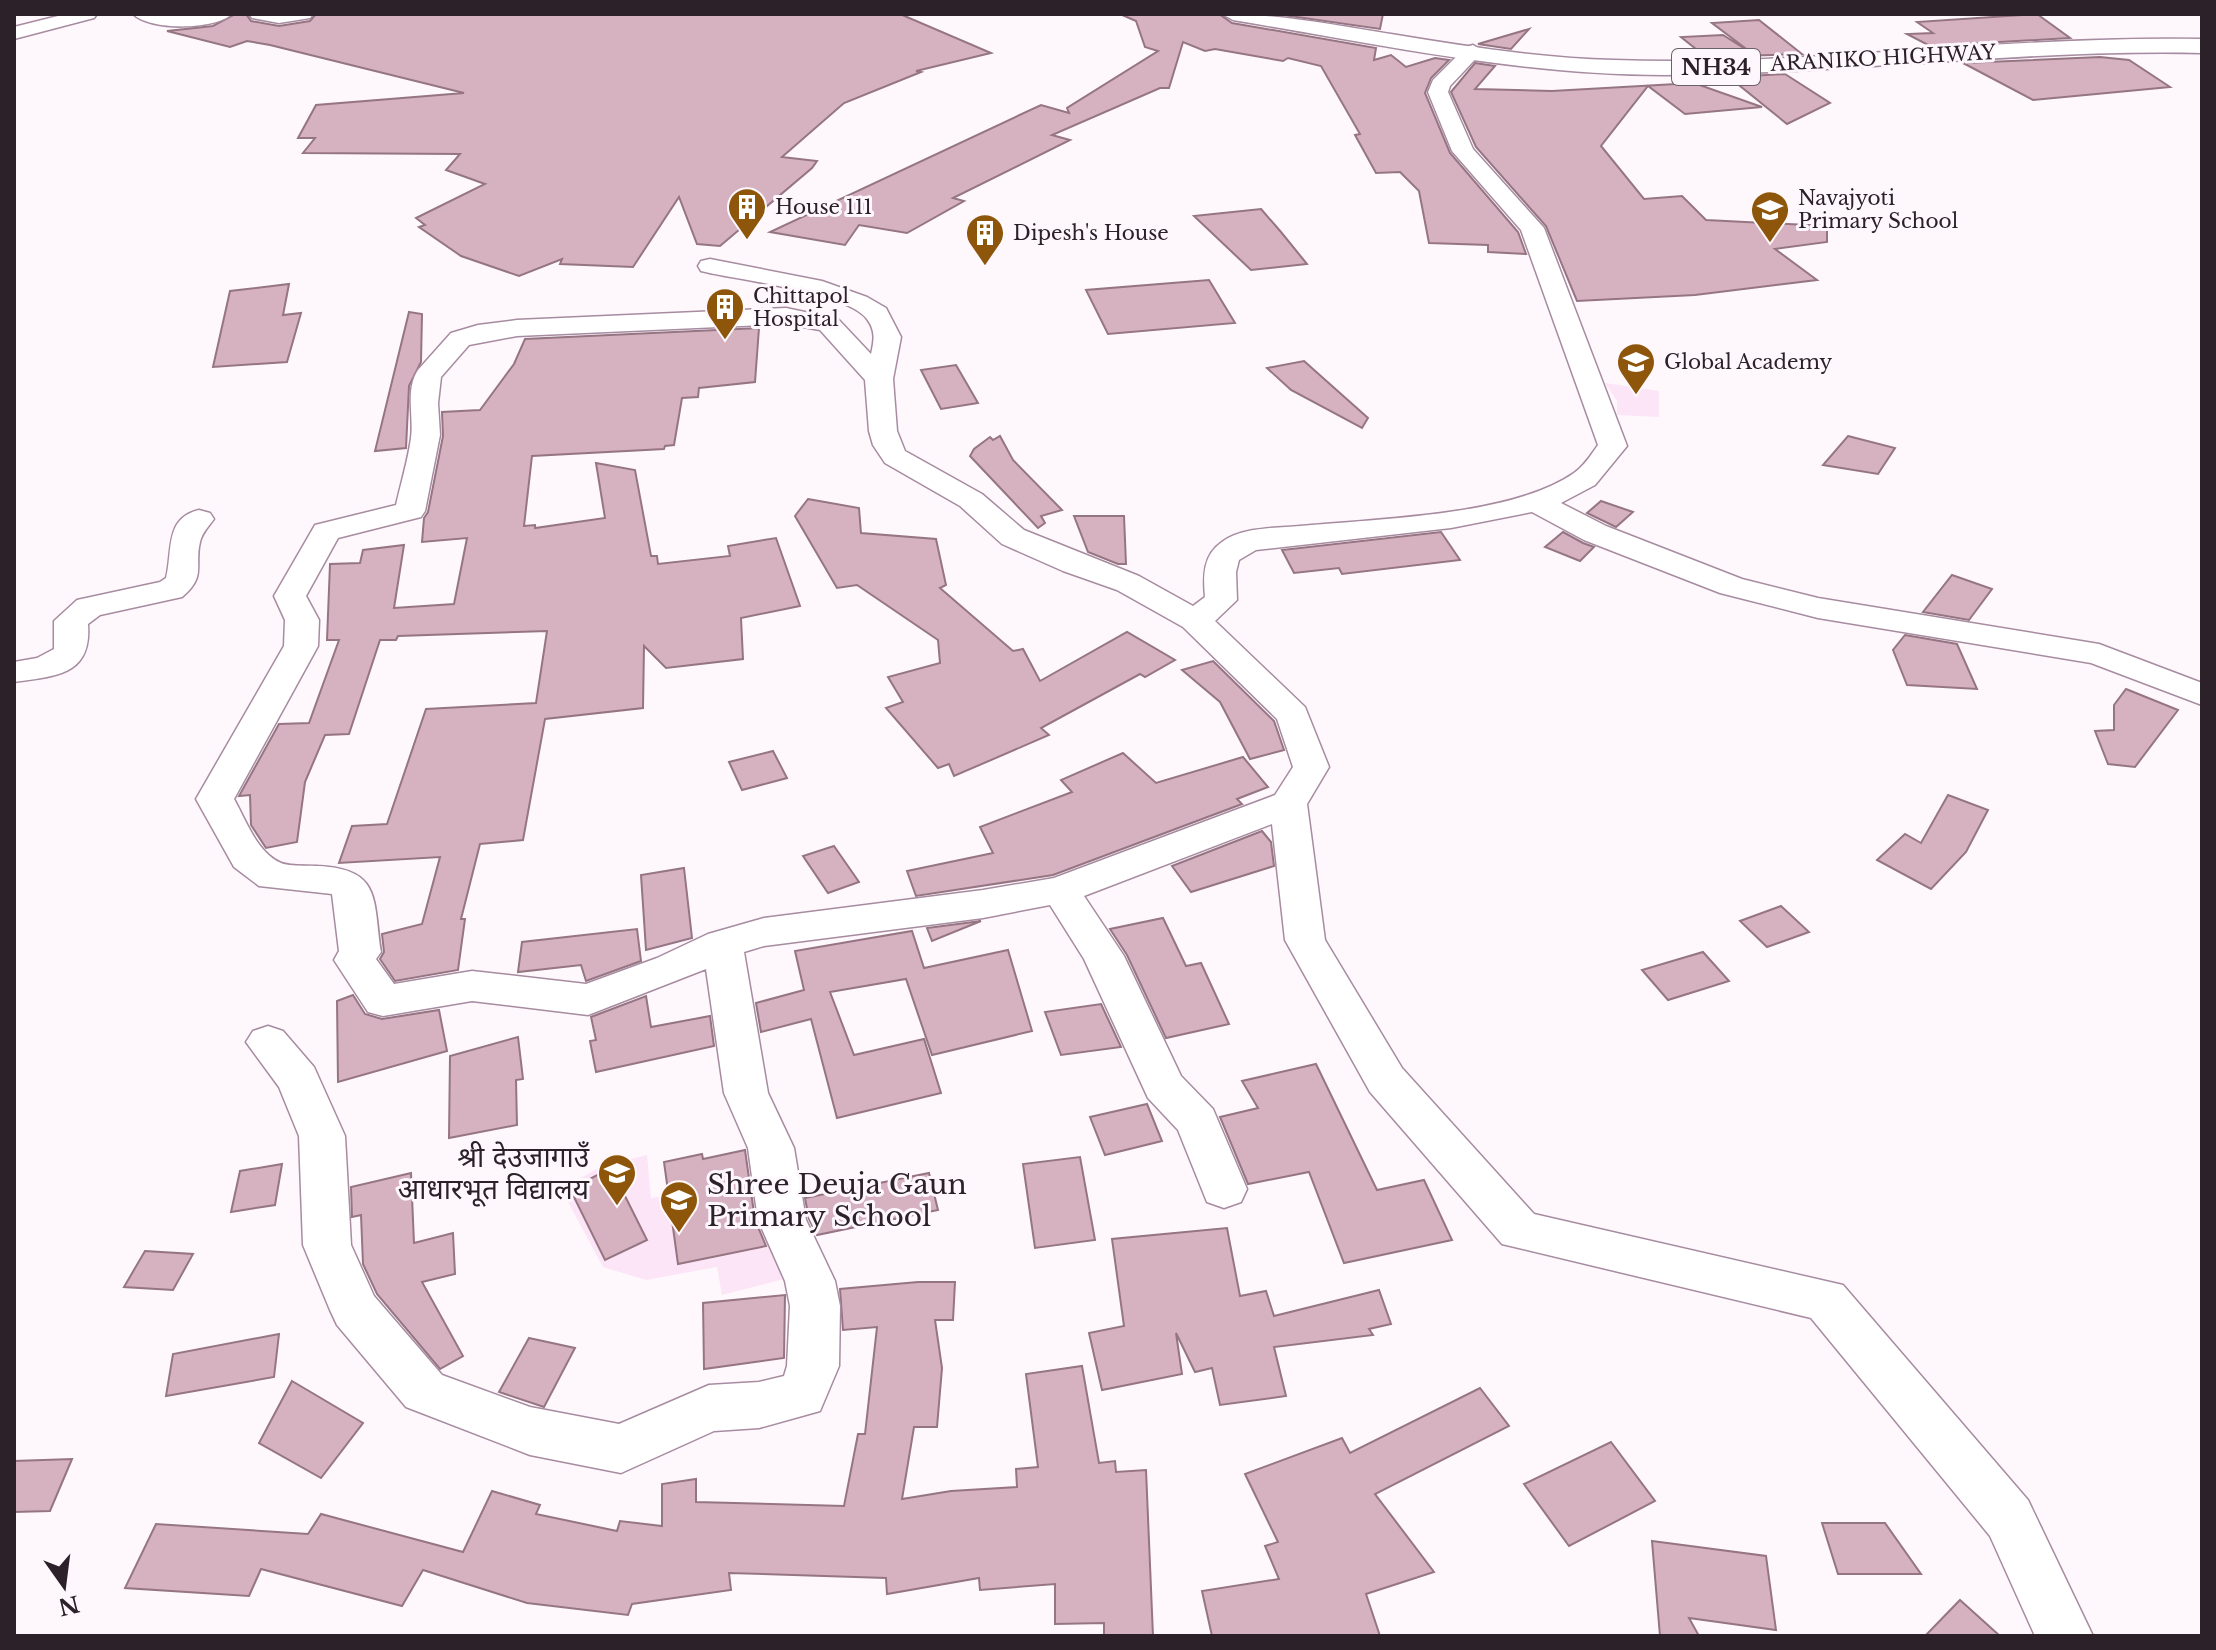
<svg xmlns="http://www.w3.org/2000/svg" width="2216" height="1650" viewBox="0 0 2216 1650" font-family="'Libre Baskerville','Noto Sans Devanagari',serif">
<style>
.built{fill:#fce5f6}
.building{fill:#d6b2c0;stroke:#967582;stroke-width:2}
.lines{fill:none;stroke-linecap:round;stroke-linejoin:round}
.minor-casing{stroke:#a78ba0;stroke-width:3}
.highway-casing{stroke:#a78ba0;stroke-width:3}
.minor{fill:#fff;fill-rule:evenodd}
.highway{fill:#fff;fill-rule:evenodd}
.labels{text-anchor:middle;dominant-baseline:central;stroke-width:6;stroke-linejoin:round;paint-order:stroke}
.far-street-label{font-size:20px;fill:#2c2129;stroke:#fef8fd}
.far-poi-label{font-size:20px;fill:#2c2129;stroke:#fef8fd;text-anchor:start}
.shield{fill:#fef8fd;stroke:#6b6269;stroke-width:2}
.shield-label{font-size:22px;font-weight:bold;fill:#2c2129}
.near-poi-label{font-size:28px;fill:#2c2129;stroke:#fef8fd;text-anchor:end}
</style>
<rect width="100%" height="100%" fill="#fef8fd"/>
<g class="built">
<path d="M1605,383L1659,391V417L1617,415V401Z"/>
<path d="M647,1155L651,1198L711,1190L716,1202L764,1193L784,1279L722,1295L717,1267L646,1280L603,1267L561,1189L602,1166Z"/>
</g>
<g class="building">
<path d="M235,14H246L251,21L279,26L310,21L316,14H900L991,53L916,71L921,72L844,103L782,157L817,161L812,168L720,246L697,244L679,197L633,267L560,264L562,259L519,276L461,256L419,227L425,225L416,218L485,184L446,170L460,154L303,153L315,138H298L316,105L464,93L270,45L247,41L230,47L167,31L213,26Z"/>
<path d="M1120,14H1219L1232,23L1376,48L1374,60L1391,55L1406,67L1435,58L1449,60L1431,78L1425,93L1450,153L1518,232L1526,254L1488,252V245L1429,243L1419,191L1400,172L1376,173L1355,135L1360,134L1321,66L1288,58L1283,61L1215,49L1205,51L1183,42L1169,88H1160L1052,135L1070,140L953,198L964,201L907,233L859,225L845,245L770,232L1041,105L1069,113L1067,108L1158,51L1145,47L1136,21Z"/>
<path d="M1276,14H1383L1380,29Z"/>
<path d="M2037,14L2070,38L1930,46L1907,34L1933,33L1917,22Z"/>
<path d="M1759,20L1802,54L1706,57L1681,37L1723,35L1753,54L1712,23Z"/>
<path d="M1529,29L1511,49L1478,44Z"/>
<path d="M2100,57L2129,60L2170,87L2033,100L1963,63Z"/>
<path d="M1475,63L1495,66L1475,89L1552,91L1694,83L1762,107L1685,114L1648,86L1601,146L1644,199L1682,196L1706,220L1827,226V242L1775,249L1817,280L1695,295L1577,301L1546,226L1476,147L1451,92Z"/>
<path d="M1785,74L1830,103L1787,124L1729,77Z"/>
<path d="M1261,209L1281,232L1307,264L1251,270L1194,216Z"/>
<path d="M1209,280L1235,323L1108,334L1086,290Z"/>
<path d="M289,284L283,315L301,313L287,362L213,367L230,291Z"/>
<path d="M409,312L422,314L421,362L409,386L406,448L375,451Z"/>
<path d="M759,328L755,382L699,388L698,397L682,398L674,445L665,446L664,449L532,456L524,526L535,525V528L605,518L596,463L635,470L651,556H657L658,564L730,556L728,546L776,538L800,606L741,618L743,659L666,668L644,646L643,708L545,719L523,840L480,844L461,919H465L458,970L395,981L380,959L384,952L382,934L422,924L440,857L339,863L352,826L387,824L426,709L536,703L547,631L398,636L396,640H380L349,734L325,735L305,782L297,842L266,848L251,825L250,795L239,796L279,724L309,723L339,640H327L330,564L360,563L363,550L404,545L394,608L454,604L467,538L422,542L424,518L428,512L443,436L442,412L480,410L514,364L525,339Z"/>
<path d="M1304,361L1368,418L1362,428L1291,390L1267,368Z"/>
<path d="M956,365L978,403L941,409L921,370Z"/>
<path d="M1000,436L1013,460L1062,510L1041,516L1045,523L1038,528L970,456L974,449L990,437L993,440Z"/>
<path d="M1848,436L1895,448L1878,474L1823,465Z"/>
<path d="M808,499L859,508L861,533L936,539L946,585L940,588L1013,651L1023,649L1040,681L1127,632L1175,660L1145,677L1140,674L1041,728L1049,735L954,776L949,764L938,768L886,708L903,702L888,677L940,663L938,640L857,585L837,588L795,516Z"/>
<path d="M1601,501L1633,512L1616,527L1587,513Z"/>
<path d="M1074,516H1124L1126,564H1118L1088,552Z"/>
<path d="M1441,532L1460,560L1342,574L1339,568L1294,573L1282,550Z"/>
<path d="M1563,532L1583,543L1594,547L1580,561L1545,547Z"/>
<path d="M1952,575L1992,589L1969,620L1923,612Z"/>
<path d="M1905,635L1957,644L1977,689L1907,685L1893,650Z"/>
<path d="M1213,661L1274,721L1284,750L1250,759L1220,702L1182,670Z"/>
<path d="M2126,689L2178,710L2135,767L2108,764L2095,731L2114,730V705Z"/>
<path d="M773,751L787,778L742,790L729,762Z"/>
<path d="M1123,753L1156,783L1243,757L1268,787L1237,799L1242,804L1053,875L916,896L907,871L993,853L980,827L1072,792L1061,780Z"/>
<path d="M1948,795L1988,810L1966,852L1931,889L1877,860L1905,834L1921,843Z"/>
<path d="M1262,831L1271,842L1274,866L1191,892L1172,866Z"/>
<path d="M834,846L859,882L828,893L803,856Z"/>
<path d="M684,868L692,938L646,950L641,875Z"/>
<path d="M1781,906L1809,932L1767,947L1740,921Z"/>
<path d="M1163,918L1186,966L1201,963L1229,1024L1166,1038L1127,955L1110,929Z"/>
<path d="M981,921L932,941L927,928Z"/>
<path d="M637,929L641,961L586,981L581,965L518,972L522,942Z"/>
<path d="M912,931L924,968L1008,950L1032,1031L932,1055L906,979L830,992L854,1055L924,1039L941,1093L837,1118L811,1019L761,1032L756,1003L804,990L795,951Z"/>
<path d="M1703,952L1729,981L1668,1000L1642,970Z"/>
<path d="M353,995L365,1014L382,1019L439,1010L447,1051L338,1082L337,1001Z"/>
<path d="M646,996L651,1027L710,1016L714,1046L596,1072L590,1041L596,1040L591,1017Z"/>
<path d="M1101,1004L1121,1047L1061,1055L1045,1012Z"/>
<path d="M518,1037L523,1079L516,1080L517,1125L449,1138L450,1056Z"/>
<path d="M1316,1064L1377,1190L1424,1180L1452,1240L1344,1263L1309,1172L1248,1184L1220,1117L1258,1108L1242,1081Z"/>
<path d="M1147,1104L1162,1141L1105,1155L1090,1117Z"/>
<path d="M745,1150L755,1220L766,1246L678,1264L664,1162L702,1154L703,1159Z"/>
<path d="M1080,1157L1095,1240L1035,1248L1023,1164Z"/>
<path d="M282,1164L275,1205L231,1212L240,1171Z"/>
<path d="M611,1168L647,1240L605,1260L570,1189Z"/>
<path d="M411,1173L414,1243L453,1233L455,1274L422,1282L463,1356L440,1369L377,1294L363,1264L361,1215L352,1217L351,1187Z"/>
<path d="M929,1173L938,1210L817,1235L809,1219L805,1198Z"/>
<path d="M1227,1228L1240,1296L1266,1291L1274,1316L1379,1290L1391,1324L1369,1329L1373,1335L1274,1347L1286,1396L1220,1405L1212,1368L1195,1372L1176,1333L1182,1374L1102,1390L1089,1333L1124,1326L1112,1239Z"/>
<path d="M145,1251L193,1254L173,1290L124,1287Z"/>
<path d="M918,1282H955L953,1320H935L942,1368L937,1427H914L902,1499L951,1491L1017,1487L1016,1469L1038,1467L1026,1374L1082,1366L1099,1463L1115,1461L1116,1472L1146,1470L1153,1636H1104V1623L1055,1624V1584L980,1590L979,1578L887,1594L886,1578L729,1573L731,1590L632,1604L628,1615L527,1603L423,1570L402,1606L261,1569L249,1596L125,1588L156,1524L308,1534L321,1514L463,1552L492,1491L540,1505L536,1514L617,1531L620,1521L662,1526V1484L696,1479V1502L844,1506L858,1434H865L877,1327L843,1330L840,1289Z"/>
<path d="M785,1295L784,1358L704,1369L703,1303Z"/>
<path d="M279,1334L274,1377L166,1396L173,1354Z"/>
<path d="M529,1338L575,1348L544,1407L499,1392Z"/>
<path d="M292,1381L363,1423L321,1478L259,1443Z"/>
<path d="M1480,1388L1509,1426L1375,1494L1434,1572L1366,1594L1380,1636H1212L1202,1591L1279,1579L1265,1546L1278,1542L1245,1474L1342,1438L1350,1453Z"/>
<path d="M1611,1442L1655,1501L1569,1546L1524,1484Z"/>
<path d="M72,1459L50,1511L14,1512V1461Z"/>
<path d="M1822,1523H1885L1921,1574H1838Z"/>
<path d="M1652,1541L1766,1556L1776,1630L1689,1618L1699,1636H1660Z"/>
<path d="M1960,1600L2000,1636H1925Z"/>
</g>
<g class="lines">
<g class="minor-casing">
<g id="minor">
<path d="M66,14H97L94,18L14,39V27Z"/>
<path d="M133,14H232C215,30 150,31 133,14Z"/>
<path d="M249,14H313L310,18L279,23L252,18Z"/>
<path d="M1473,45L1483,51L1450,86L1448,92L1473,149L1544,228L1627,446L1595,485L1561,503L1606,526L1742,579L1818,598L2099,644L2202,683V705L2091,663L1818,618L1720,593L1584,540L1532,512L1451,528L1256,550L1239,560L1236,572L1237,600L1215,621L1305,707L1329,767L1307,804L1325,940L1402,1068L1534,1214L1843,1285L2028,1500L2093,1636H2035L1990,1536L1811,1318L1502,1244L1370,1092L1285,940L1272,824L1084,896L1124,956L1181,1076L1213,1109L1247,1189L1241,1202L1224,1208L1207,1202L1178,1130L1148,1098L1084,959L1050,905L983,918L764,946L744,952L768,1093L794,1148L806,1220L835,1281L840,1306L839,1366L820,1411L759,1428L714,1431L621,1473L530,1455L406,1407L337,1325L330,1310L303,1245L299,1136L279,1087L246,1042L253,1031L268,1026L283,1031L314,1067L345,1136L351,1245L374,1296L442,1375L530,1407L619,1424L709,1385L759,1382L784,1376L787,1366L790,1306L785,1281L758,1220L748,1148L724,1093L706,969L588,1015L472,1001L383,1016L368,1012L334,960L339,951L332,894L259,886L234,867L196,799L284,646L285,620L274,596L311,532L315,525L396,505C401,483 408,460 411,438C414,416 405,390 418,370L451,333L478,325L517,320L786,308L838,319L871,354C874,341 876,331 867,319C847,292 736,280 701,271L698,266L701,261L710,259L822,281L867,297L886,308L901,337L893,379L897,431L905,451L982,494L1024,530L1139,576L1193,606L1205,597C1203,576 1203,555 1222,542C1242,527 1276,528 1300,526C1374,519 1513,516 1574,473C1584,466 1591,455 1598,445L1521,230L1452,151L1428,92L1433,80L1466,47ZM786,324L820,330L865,380L869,431L873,445L885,463L960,506L1002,544L1063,571L1117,590L1183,627L1277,719L1293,767L1275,795L1054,878L983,890L764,918L708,934L657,958L586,984L472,971L394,984L376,959L381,952C373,900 382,869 318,866C308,865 291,867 281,863C257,853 246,820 234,799L318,646L319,620L306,596L338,538L421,517L425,511L440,435L438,403L441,377L469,345L517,336Z"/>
<path d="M199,510L210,513L214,519C209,526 202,533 200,542C194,567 207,576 182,597L100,615L88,624C92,676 55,676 14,682V662L37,658L54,649V621L77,600L160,582L166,578C173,552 164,518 199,510Z"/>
</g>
</g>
<g class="highway-casing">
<path id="highway" d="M1222,14C1280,14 1334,25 1391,34C1464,46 1539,58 1614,60C1810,67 2005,35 2202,39V53C2022,49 1844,74 1664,75C1519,75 1376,44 1233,20Z"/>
</g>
<use href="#minor" class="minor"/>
<use href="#highway" class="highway"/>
</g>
<defs>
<g id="building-pin" transform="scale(2)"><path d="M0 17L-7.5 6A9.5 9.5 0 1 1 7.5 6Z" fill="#8d560b" stroke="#fef8fd"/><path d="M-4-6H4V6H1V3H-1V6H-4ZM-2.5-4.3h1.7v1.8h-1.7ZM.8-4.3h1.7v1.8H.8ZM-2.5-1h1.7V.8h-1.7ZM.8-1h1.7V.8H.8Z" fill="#fff"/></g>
<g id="school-pin" transform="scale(2)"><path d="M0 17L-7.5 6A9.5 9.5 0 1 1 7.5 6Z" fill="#8d560b" stroke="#fef8fd"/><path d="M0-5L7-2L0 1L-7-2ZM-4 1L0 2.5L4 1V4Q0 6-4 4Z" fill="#fff"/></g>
</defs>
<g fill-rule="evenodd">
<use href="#building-pin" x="747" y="207"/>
<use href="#school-pin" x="1770" y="210"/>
<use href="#building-pin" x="985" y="233"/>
<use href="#building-pin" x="725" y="307"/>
<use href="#school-pin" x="1636" y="362"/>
<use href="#school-pin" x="617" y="1173"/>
<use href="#school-pin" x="679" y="1200"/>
</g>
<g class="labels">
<g class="far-street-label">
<text transform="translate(1883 58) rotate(-3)">ARANIKO HIGHWAY</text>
</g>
<g class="far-poi-label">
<text x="1798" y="198">Navajyoti<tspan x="1798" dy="23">Primary School</tspan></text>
<text x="775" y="207">House 111</text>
<text x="1013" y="233">Dipesh's House</text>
<text x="753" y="296">Chittapol<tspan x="753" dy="23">Hospital</tspan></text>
<text x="1664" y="362">Global Academy</text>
</g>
<rect class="shield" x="1672" y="49" width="88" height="36" rx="6"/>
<g class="shield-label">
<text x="1716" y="67">NH34</text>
</g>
<g class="near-poi-label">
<text x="589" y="1157">श्री देउजागाउँ<tspan x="589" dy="32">आधारभूत विद्यालय</tspan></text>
<text x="707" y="1184" text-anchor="start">Shree Deuja Gaun<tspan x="707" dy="32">Primary School</tspan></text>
</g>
</g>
<rect width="2216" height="1650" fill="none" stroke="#2c2129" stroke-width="32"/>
<g transform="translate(64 1586) rotate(166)" stroke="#fef8fd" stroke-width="6" paint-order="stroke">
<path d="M0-6L14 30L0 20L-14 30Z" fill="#2c2129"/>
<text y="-12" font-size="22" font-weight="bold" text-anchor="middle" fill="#2c2129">N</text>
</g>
</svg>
